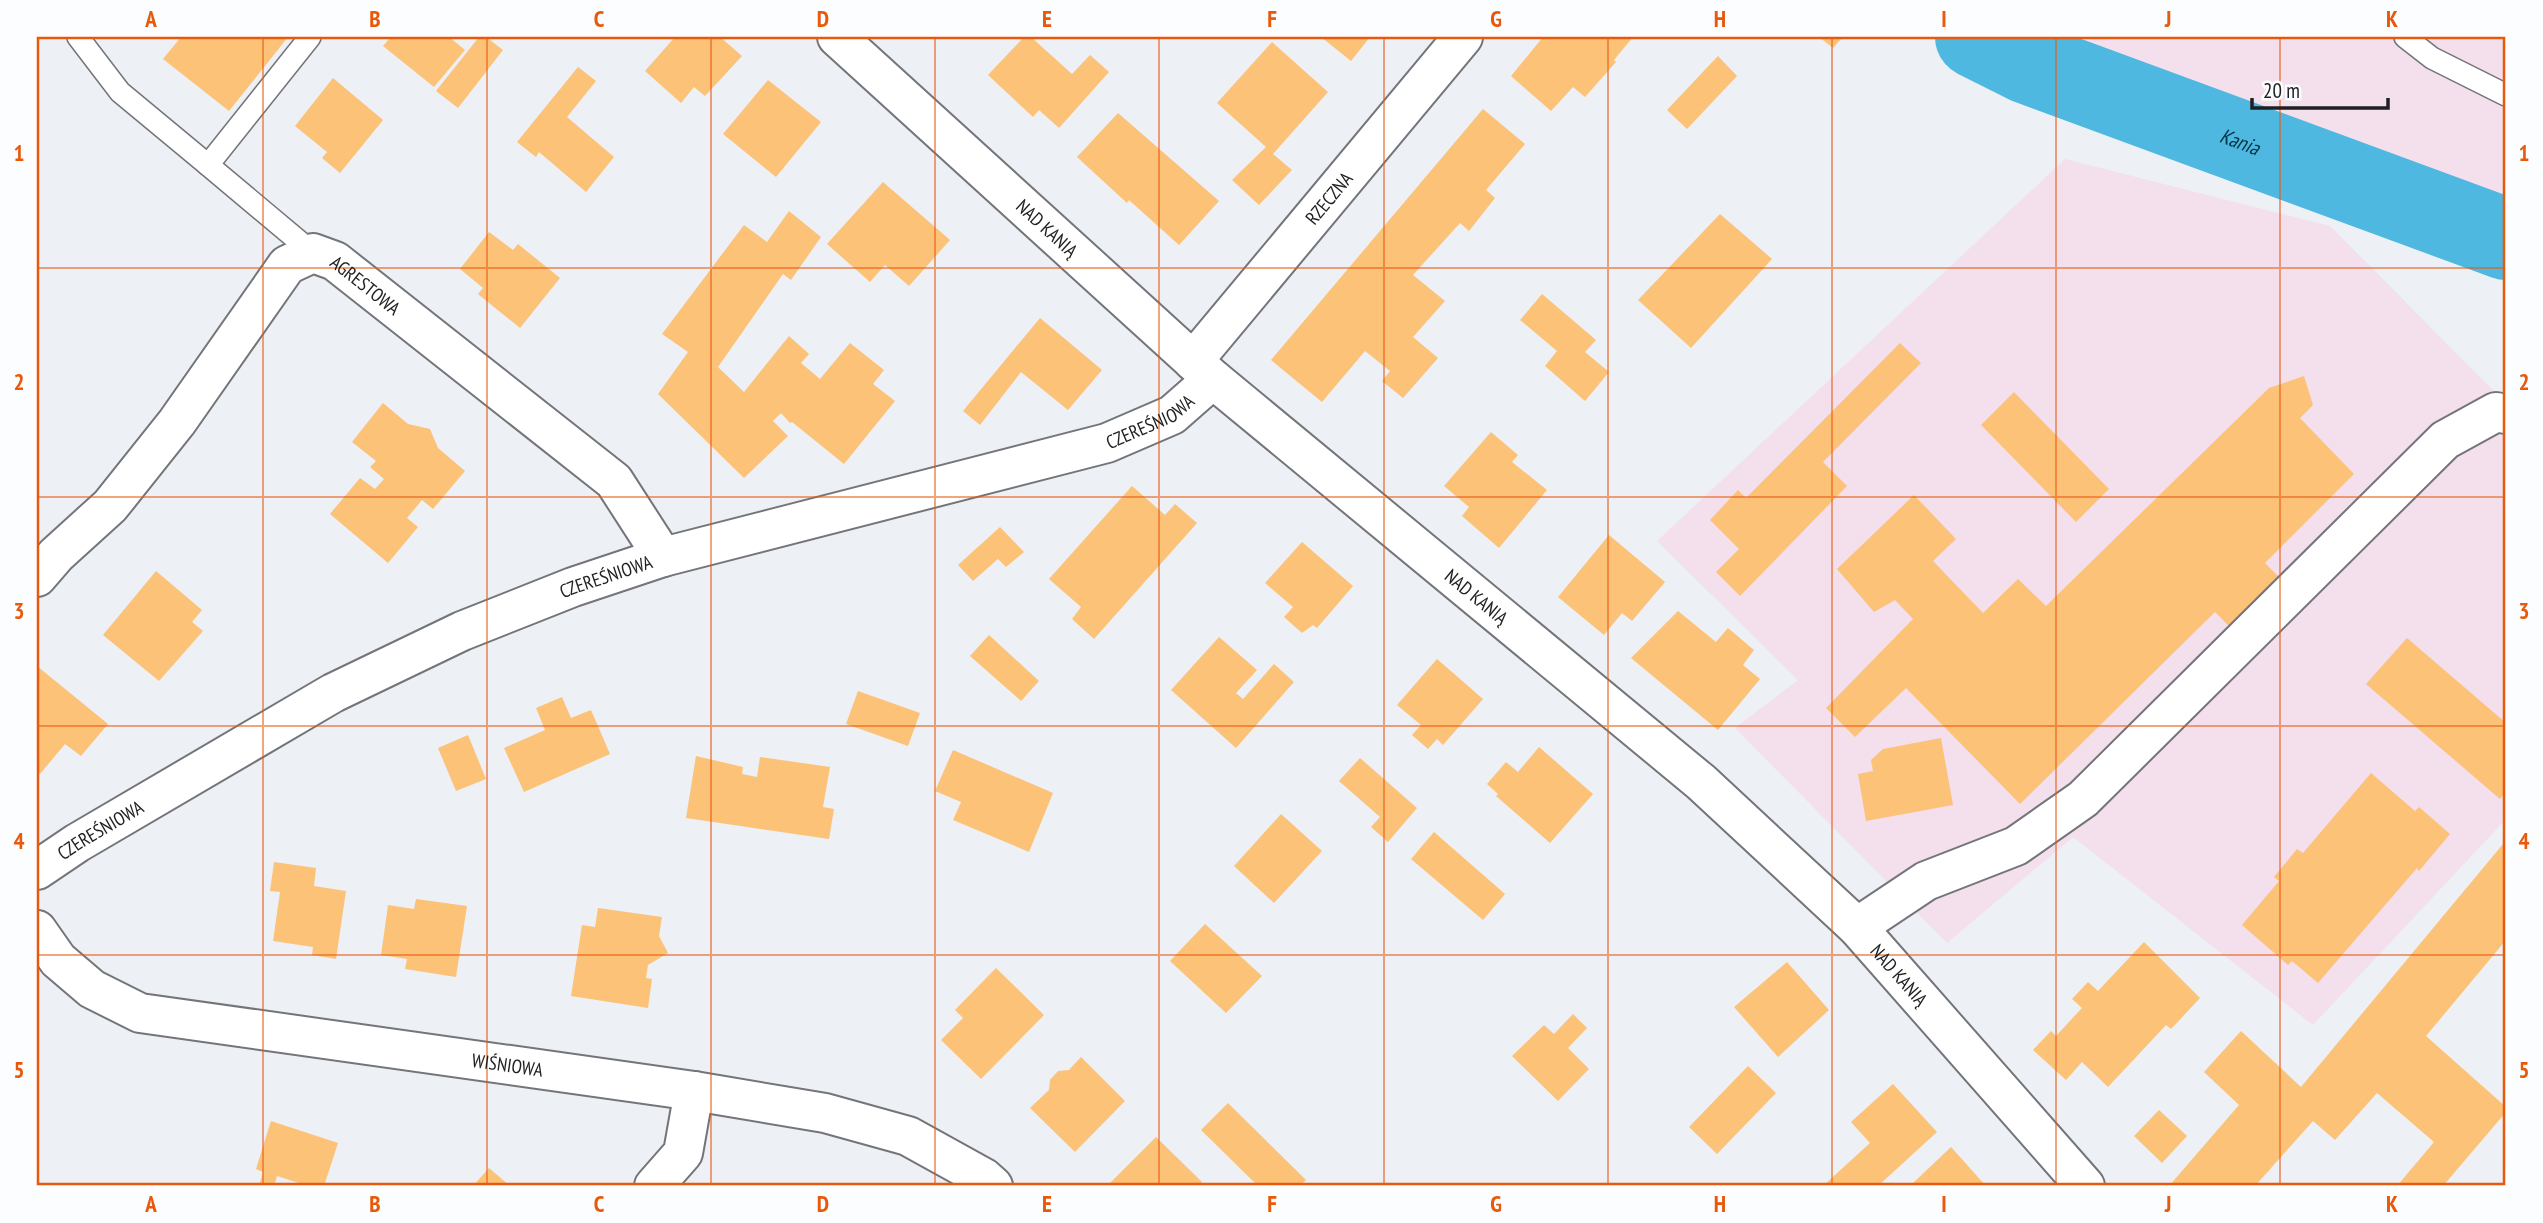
<svg xmlns="http://www.w3.org/2000/svg" width="2543" height="1223" viewBox="0 0 2543 1223" font-family="'PT Sans Narrow',sans-serif">
<style>
.industrial{fill:#f4dfed}
.lines{fill:none;stroke-linecap:round;stroke-linejoin:round}
.river{stroke:#4eb8e1;stroke-width:82}
.building{fill:#fcc278}
.service-casing{stroke:#73757a;stroke-width:24}
.minor-casing{stroke:#73757a;stroke-width:42}
.tertiary-casing{stroke:#73757a;stroke-width:42}
.service{stroke:#fff;stroke-width:21}
.minor{stroke:#fff;stroke-width:38}
.tertiary{stroke:#fff;stroke-width:38}
.grid{fill:none;stroke:#e8590c;stroke-width:2;stroke-opacity:0.55}
.labels{text-anchor:middle;dominant-baseline:central;stroke-width:7;stroke-linejoin:round;paint-order:stroke}
.street-label{font-size:19px;fill:#1f2022;stroke:#fcfdff}
.water-label{font-size:21px;font-style:italic;fill:#053748;stroke:#fcfdff}
.neatline{fill:none;stroke:#e8590c;stroke-width:2.5}
.grid-label{font-size:23px;text-anchor:middle;font-weight:bold;fill:#e8590c}
</style>
<rect width="100%" height="100%" fill="#edf0f5"/>
<g class="industrial">
<path d="M2059,37H2506V199Z"/>
<path d="M2065,159L2330,226L2506,403V819L2313,1025L2073,837L1947,943L1735,728L1798,680L1657,541Z"/>
</g>
<g class="lines">
<path class="river" id="s1" d="M1976,37L2028,63L2506,239"/>
</g>
<g class="building">
<path d="M181,37H288L229,111L163,59Z"/>
<path d="M391,37H449L465,50L434,87L383,46Z"/>
<path d="M479,37H486L503,50L458,108L436,91Z"/>
<path d="M675,37H720L742,56L705,96L694,87L681,103L645,71Z"/>
<path d="M1024,37H1031L1072,74L1090,55L1109,72L1059,128L1039,110L1033,117L988,75Z"/>
<path d="M1321,37H1370L1351,61Z"/>
<path d="M1543,37H1633L1614,60L1616,62L1585,97L1573,87L1551,111L1511,76Z"/>
<path d="M1819,37H1843L1833,48Z"/>
<path d="M1272,42L1328,92L1273,154L1292,170L1259,205L1232,180L1266,147L1217,103Z"/>
<path d="M1718,56L1737,76L1687,129L1667,110Z"/>
<path d="M578,67L596,81L567,117L614,157L586,192L539,152L536,157L517,142Z"/>
<path d="M333,78L383,120L340,173L322,158L327,152L295,126Z"/>
<path d="M768,80L821,122L776,177L723,134Z"/>
<path d="M1483,109L1525,144L1486,190L1495,198L1469,231L1460,223L1413,275L1445,301L1413,337L1438,358L1403,398L1382,381L1390,371L1365,351L1322,402L1271,360Z"/>
<path d="M1118,113L1219,201L1179,245L1129,200L1127,203L1077,157Z"/>
<path d="M883,182L950,240L909,286L885,265L870,282L827,244Z"/>
<path d="M789,211L821,237L791,280L783,274L718,367L744,392L789,336L809,354L801,363L820,379L850,343L884,370L873,384L895,401L844,464L792,422L790,423L781,413L773,421L788,436L744,478L658,394L688,352L662,334L744,225L767,242Z"/>
<path d="M1720,214L1772,259L1691,348L1638,300Z"/>
<path d="M489,232L513,250L518,244L560,278L520,328L478,294L483,288L460,269Z"/>
<path d="M1542,294L1596,340L1585,352L1609,372L1585,401L1545,366L1557,351L1520,320Z"/>
<path d="M1040,318L1102,370L1068,410L1021,372L980,425L963,411Z"/>
<path d="M1900,343L1921,363L1823,462L1847,486L1740,596L1716,572L1739,549L1710,520L1738,490L1746,498Z"/>
<path d="M2304,376L2313,405L2300,418L2354,474L2265,563L2279,577L2229,626L2215,612L2020,804L1906,688L1855,737L1826,708L1913,619L1895,600L1874,612L1837,569L1914,495L1956,539L1933,561L1983,613L2018,579L2046,606L2269,388Z"/>
<path d="M2014,392L2109,489L2076,522L1981,425Z"/>
<path d="M383,403L408,424L430,429L438,448L465,471L433,509L422,500L407,518L418,527L388,563L330,514L360,478L375,489L384,479L370,467L376,461L352,442Z"/>
<path d="M1491,432L1518,455L1512,462L1547,490L1499,548L1462,516L1469,507L1444,486Z"/>
<path d="M1132,486L1165,515L1175,504L1197,523L1094,639L1072,619L1081,607L1049,579Z"/>
<path d="M1000,527L1024,552L1006,567L998,559L973,581L958,565Z"/>
<path d="M1609,535L1665,582L1632,621L1622,613L1604,635L1558,597Z"/>
<path d="M1302,542L1353,586L1317,628L1313,625L1302,633L1284,617L1293,607L1265,583Z"/>
<path d="M156,571L202,610L192,622L203,631L159,681L103,635Z"/>
<path d="M1678,611L1716,642L1728,628L1754,650L1743,665L1760,679L1718,730L1631,658Z"/>
<path d="M989,635L1039,681L1021,701L970,656Z"/>
<path d="M1219,637L1257,670L1236,693L1243,699L1274,664L1294,682L1236,748L1171,690Z"/>
<path d="M2407,638L2506,723V792L2500,799L2366,684Z"/>
<path d="M1437,659L1483,699L1443,745L1437,739L1428,749L1412,735L1421,725L1397,705Z"/>
<path d="M37,666L108,724L81,756L65,744L40,774L37,772Z"/>
<path d="M858,691L920,713L908,746L846,724Z"/>
<path d="M562,697L571,718L591,710L610,754L524,792L504,748L545,730L536,708Z"/>
<path d="M468,735L486,779L456,791L438,748Z"/>
<path d="M1941,738L1953,805L1866,821L1858,774L1873,771L1871,760L1883,749Z"/>
<path d="M1539,747L1593,794L1550,843L1496,796L1498,794L1487,784L1506,762L1518,772Z"/>
<path d="M953,750L1053,793L1029,852L953,820L961,802L935,791Z"/>
<path d="M696,756L743,767L742,774L757,777L760,757L830,767L823,807L834,809L829,839L686,818Z"/>
<path d="M1360,758L1417,808L1388,842L1371,827L1380,817L1339,781Z"/>
<path d="M2371,773L2415,811L2419,807L2450,834L2419,871L2417,868L2318,983L2292,961L2288,965L2242,925L2279,881L2274,877L2297,849L2303,853Z"/>
<path d="M1281,814L1322,851L1274,903L1234,866Z"/>
<path d="M1434,832L1505,894L1483,920L1411,859Z"/>
<path d="M2503,844L2506,847V940L2426,1036L2506,1107V1112L2443,1186H2397L2434,1142L2377,1093L2335,1140L2313,1121L2255,1186H2169L2239,1105L2204,1072L2241,1031L2301,1087Z"/>
<path d="M274,862L316,868L314,886L346,891L336,959L312,955L313,947L273,941L280,892L270,891Z"/>
<path d="M416,899L467,906L456,977L405,969L407,959L381,955L388,905L414,909Z"/>
<path d="M598,908L662,917L659,936L668,953L648,965L646,978L652,979L648,1008L571,996L582,925L595,927Z"/>
<path d="M1205,924L1262,976L1226,1013L1170,961Z"/>
<path d="M2144,942L2200,998L2171,1029L2166,1025L2108,1087L2082,1062L2066,1080L2033,1050L2051,1031L2056,1036L2082,1008L2072,999L2088,982L2098,991Z"/>
<path d="M1787,962L1829,1010L1778,1057L1734,1007Z"/>
<path d="M996,968L1044,1015L981,1079L941,1040L963,1018L955,1010Z"/>
<path d="M1573,1014L1587,1028L1568,1048L1589,1069L1558,1101L1512,1056L1544,1025L1554,1034Z"/>
<path d="M1081,1057L1125,1101L1075,1152L1030,1108L1049,1090L1050,1080L1058,1071L1069,1070Z"/>
<path d="M1748,1066L1776,1093L1717,1154L1689,1127Z"/>
<path d="M1893,1084L1937,1132L1878,1186H1823L1870,1143L1851,1122Z"/>
<path d="M1228,1103L1306,1180L1300,1186H1258L1201,1130Z"/>
<path d="M2159,1110L2187,1136L2162,1163L2134,1136Z"/>
<path d="M271,1121L338,1143L324,1186H308L277,1176L274,1186H259L263,1172L256,1169Z"/>
<path d="M1156,1137L1202,1182L1198,1186H1107Z"/>
<path d="M1951,1147L1986,1186H1913L1911,1185Z"/>
<path d="M489,1168L510,1186H473Z"/>
</g>
<g class="lines">
<g class="service-casing">
<g id="service">
<path d="M78,37L120,92L208,165"/>
<path d="M310,37L208,165L313,253"/>
<path d="M2405,37L2432,58L2506,95"/>
</g>
</g>
<g class="minor-casing">
<g id="minor">
<path id="s2" d="M1193,361L1463,37"/>
<path id="s3" d="M37,577L56,555L110,506L177,422L287,265L313,253L335,261L614,481L663,557"/>
<path id="s4" d="M37,870L77,843L333,693L462,631L573,587L663,557L1107,443L1172,415L1213,379"/>
<path d="M1857,927L1926,881L2016,846L2083,799L2445,440L2496,412L2506,414"/>
<path id="s5" d="M37,930L58,960L92,989L140,1013L694,1091L825,1113L908,1136L984,1178L993,1186"/>
<path d="M654,1186L683,1153L694,1091"/>
</g>
</g>
<g class="tertiary-casing">
<g id="tertiary">
<path id="s6" d="M837,37L1213,379L1701,782L1857,927L2085,1186"/>
</g>
</g>
<use href="#service" class="service"/>
<use href="#minor" class="minor"/>
<use href="#tertiary" class="tertiary"/>
</g>
<path class="grid" d="M263,37V1186M487,37V1186M711,37V1186M935,37V1186M1159,37V1186M1384,37V1186M1608,37V1186M1832,37V1186M2056,37V1186M2280,37V1186M37,268H2506M37,497H2506M37,726H2506M37,955H2506"/>
<g class="labels">
<g class="street-label">
<text stroke="none"><textPath href="#s2" startOffset="212">RZECZNA</textPath></text>
<text stroke="none"><textPath href="#s6" startOffset="284">NAD KANIĄ</textPath></text>
<text stroke="none"><textPath href="#s3" startOffset="492">AGRESTOWA</textPath></text>
<text stroke="none"><textPath href="#s4" startOffset="1209">CZEREŚNIOWA</textPath></text>
<text stroke="none"><textPath href="#s4" startOffset="642">CZEREŚNIOWA</textPath></text>
<text stroke="none"><textPath href="#s6" startOffset="850">NAD KANIĄ</textPath></text>
<text stroke="none"><textPath href="#s4" startOffset="75">CZEREŚNIOWA</textPath></text>
<text stroke="none"><textPath href="#s6" startOffset="1418">NAD KANIĄ</textPath></text>
<text stroke="none"><textPath href="#s5" startOffset="506">WIŚNIOWA</textPath></text>
</g>
<g class="water-label">
<text stroke="none"><textPath href="#s1" startOffset="284">Kania</textPath></text>
</g>
</g>
<rect width="2543" height="1223" fill="none" stroke="#fcfdff" stroke-width="77"/>
<path d="M2252 98v10h136v-10" fill="none" stroke="#1f2022" stroke-width="3.5"/>
<text x="2263" y="98" font-size="21" fill="#1f2022" stroke="#fcfdff" stroke-width="5" paint-order="stroke">20 m</text>
<rect x="38" y="38" width="2466" height="1146" class="neatline"/>
<g class="grid-label">
<text x="151" y="27">A</text>
<text x="375" y="27">B</text>
<text x="599" y="27">C</text>
<text x="823" y="27">D</text>
<text x="1047" y="27">E</text>
<text x="1272" y="27">F</text>
<text x="1496" y="27">G</text>
<text x="1720" y="27">H</text>
<text x="1944" y="27">I</text>
<text x="2168" y="27">J</text>
<text x="2392" y="27">K</text>
<text x="19" y="161">1</text>
<text x="2524" y="161">1</text>
<text x="19" y="390">2</text>
<text x="2524" y="390">2</text>
<text x="19" y="619">3</text>
<text x="2524" y="619">3</text>
<text x="19" y="849">4</text>
<text x="2524" y="849">4</text>
<text x="19" y="1078">5</text>
<text x="2524" y="1078">5</text>
<text x="151" y="1212">A</text>
<text x="375" y="1212">B</text>
<text x="599" y="1212">C</text>
<text x="823" y="1212">D</text>
<text x="1047" y="1212">E</text>
<text x="1272" y="1212">F</text>
<text x="1496" y="1212">G</text>
<text x="1720" y="1212">H</text>
<text x="1944" y="1212">I</text>
<text x="2168" y="1212">J</text>
<text x="2392" y="1212">K</text>
</g>
</svg>
